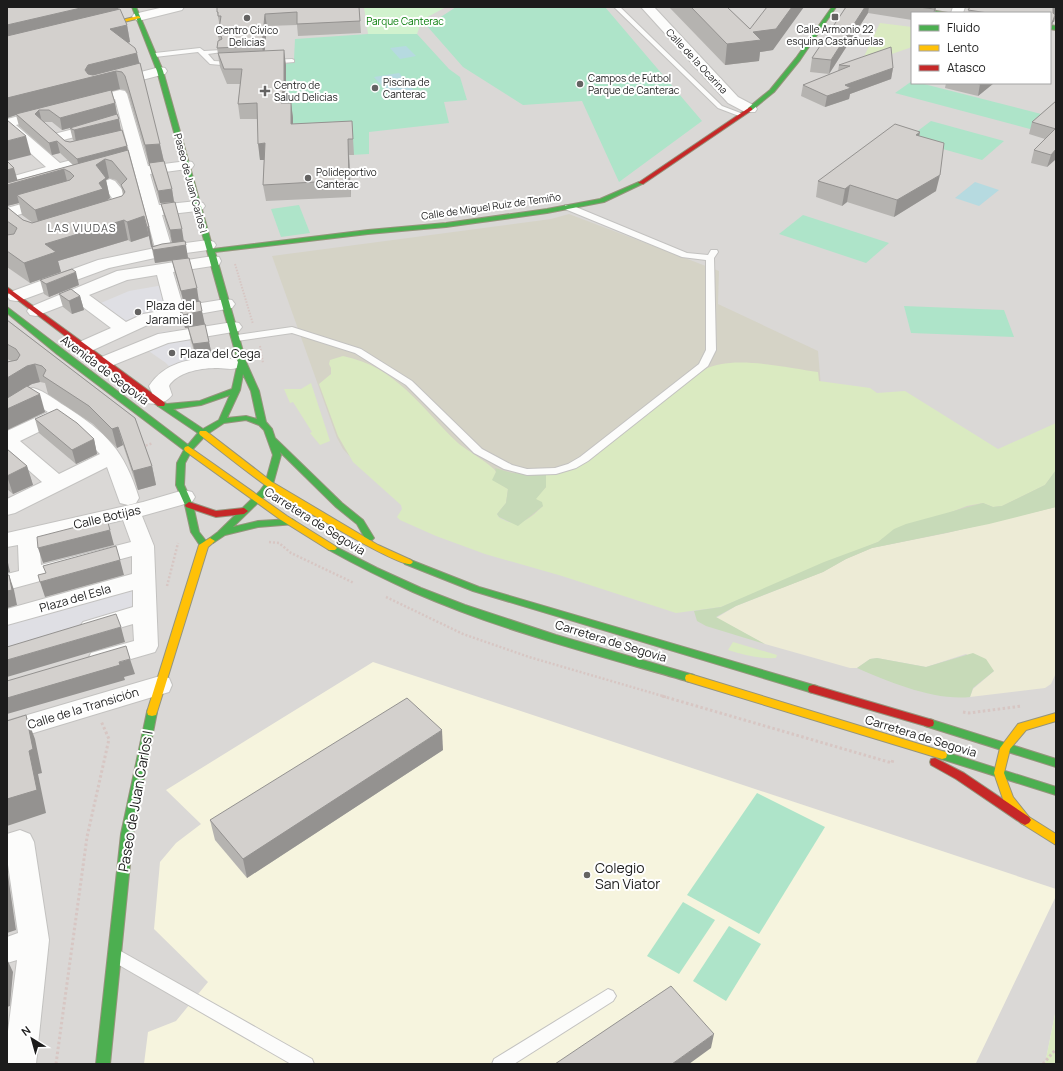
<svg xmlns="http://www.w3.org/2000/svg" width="1063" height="1071" viewBox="0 0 1063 1071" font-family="Manrope,sans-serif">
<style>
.residential{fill:#dad8d6;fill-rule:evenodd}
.education{fill:#f6f4de}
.construction{fill:#d5d3c6}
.farmland{fill:#edebd6}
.grass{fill:#daeac1}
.forest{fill:#c7dab8}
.park{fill:#d1f2ce}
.pitch{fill:#aee4c9}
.plaza{fill:#dfdfe4}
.water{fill:#b6dae0}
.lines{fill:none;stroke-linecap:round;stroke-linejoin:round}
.lane-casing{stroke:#c3c2c0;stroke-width:2}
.street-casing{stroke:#c3c2c0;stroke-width:2}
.fast-casing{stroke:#95947c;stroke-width:2}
.slow-casing{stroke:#95947c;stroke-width:2}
.jam-casing{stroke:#95947c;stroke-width:2}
.path-far2{stroke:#d7c6c3;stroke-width:2;stroke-dasharray:1.5 1.5;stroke-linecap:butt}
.path-far1{stroke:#d7c6c3;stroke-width:2.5;stroke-dasharray:2 2;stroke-linecap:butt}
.path{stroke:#d7c6c3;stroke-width:3;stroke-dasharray:2.5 2.5;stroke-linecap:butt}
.lane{fill:#fcfcfb;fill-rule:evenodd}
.street{fill:#fcfcfb;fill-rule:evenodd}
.fast{fill:#4caf50;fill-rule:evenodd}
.slow{fill:#ffc107;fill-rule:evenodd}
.jam{fill:#c62828;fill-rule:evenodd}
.wall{fill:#b5b3b0;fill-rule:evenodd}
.shaded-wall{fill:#949290}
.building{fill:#d3d0cd;stroke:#949290}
.poi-dot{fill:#646362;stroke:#fff;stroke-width:1.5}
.labels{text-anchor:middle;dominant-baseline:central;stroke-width:4;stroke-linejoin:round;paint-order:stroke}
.far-park-label{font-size:10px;fill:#077d0a;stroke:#fff}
.far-poi-label{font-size:10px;fill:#1c1c1c;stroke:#fff;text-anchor:start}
.far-street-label{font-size:10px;fill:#1c1c1c;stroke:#fff}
.far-neighbourhood-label{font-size:11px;letter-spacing:1px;fill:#4f4f4f;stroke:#fff}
.poi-label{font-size:12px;fill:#1c1c1c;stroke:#fff;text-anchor:start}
.street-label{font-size:12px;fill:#1c1c1c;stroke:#fff}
.near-street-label{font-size:14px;fill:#1c1c1c;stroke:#fff}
.near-poi-label{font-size:14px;fill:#1c1c1c;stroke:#fff;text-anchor:start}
</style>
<rect width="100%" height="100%" fill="#ebe8e4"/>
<path class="residential" d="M7,7H1056V1009L1045,1064H7ZM912,13H1050V83H912Z"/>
<path class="education" d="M373,662L1056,889V896L976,1063L977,1064H144L148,1032L176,1021L208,982L154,929L160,862L176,843L201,824L166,790Z"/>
<path class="construction" d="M569,214L719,271L718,304L818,351L823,411L1056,468V657L602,545L355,462L343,449L337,438L272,256L551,219Z"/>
<path class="farmland" d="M1056,507V673L1051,684L1045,688L970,697L973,689L994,671L966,654L926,667L877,658L870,659L857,668H850L765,644L716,618L736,606L823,572L846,559L872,548L947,533Z"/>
<g class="grass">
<path d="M880,23L912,27V47L860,65Z"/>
<path d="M343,356C397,367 421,408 458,443C466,450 494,466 496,472L493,480L508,489L506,503L497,514C499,518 501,519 504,520C520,529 532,516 543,506L535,499L546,487V475L573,469L585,462L704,370C731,354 787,368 818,372L819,381L870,388L877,393L905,391L998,449L1056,423V470L1045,485L1002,506L993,507L983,503L967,506L885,537L878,542L721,607L676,613L562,576L485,554L436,536L400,520L397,517L402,509L401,505L353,462L338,436L319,384L331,374V368L329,364L330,360Z"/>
<path d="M311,383L330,441L320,445L310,433L312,432L293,402L290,403L284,389H301Z"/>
<path d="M733,642L777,655L776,658C759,659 744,655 728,650Z"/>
<path d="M1056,1009V1064H1045Z"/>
</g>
<g class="forest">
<path d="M495,468L512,473L546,475V487L536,499L542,502L543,506L518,526L499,517L497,514L506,503L508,489L492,480L496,472Z"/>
<path d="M1056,470V507L989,524L872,548L846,559L823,572L736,606L716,617L765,644L706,626L697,621L694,611L721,607L824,562L878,542L894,529L906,524L983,503L993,507L1002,506L1045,485Z"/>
<path d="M973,653L986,659L994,671L973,688L970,697C935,701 889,682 857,668L870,659L877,658L926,667Z"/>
</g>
<path class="park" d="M364,7H446L422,20L417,34H368Z"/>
<g class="pitch">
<path d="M456,7H605L702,121L619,182L582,101L523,105L463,67L427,26Z"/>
<path d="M368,34H417L449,69L460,77L467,100L444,102L449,123L369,132V154L260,160L259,119L283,117L286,98V64L294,59L295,39Z"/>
<path d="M912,81V83H920L1045,115L1030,129L895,93Z"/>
<path d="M931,121L1004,141L982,160L907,139Z"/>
<path d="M299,205L310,233L281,237L271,209Z"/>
<path d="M803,215L889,243L866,263L779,234Z"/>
<path d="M904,306L1004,310L1014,337L911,333Z"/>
<path d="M757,793L825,827L759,934L687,895Z"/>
<path d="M683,902L715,920L679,974L647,956Z"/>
<path d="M729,926L761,944L726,1001L693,981Z"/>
</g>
<g class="plaza">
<path d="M175,283L182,317L152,322L124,334L89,308L129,291Z"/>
<path d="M187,329L195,365L174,372L166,363L137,343L161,332Z"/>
<path d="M134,582L144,612L7,653V617Z"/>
</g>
<g class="water">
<path d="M406,46L416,56L400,59L390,48Z"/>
<path d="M399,73L417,94L392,98L374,77Z"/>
<path d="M975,182L999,190L979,206L955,198Z"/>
</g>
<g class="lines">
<g class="lane-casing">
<g id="lane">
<path d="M614,7H620L722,106L743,114V116H739L718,108Z"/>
<path d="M200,48L204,51L222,50V52L208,54L214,61L233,62L236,64L233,66L210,64L198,52L155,57L152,55L155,53Z"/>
<path d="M292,59L294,60V62L270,64L267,62L270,60Z"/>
<path d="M565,205H571L687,253L708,255L711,250H717L718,252L714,258L716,350L708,366L588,461L576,468L556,474L527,475L504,469L474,453L406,385L355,353L292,333L237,341L232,338L237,335L292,327L361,349L412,381L482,449L512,465L527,469L555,468L568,464L580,457L699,364L706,350V260L682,257L565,209Z"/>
<path d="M117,949L312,1059L314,1064H291L112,961L110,956L112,951Z"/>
<path d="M608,989L613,991L616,996L613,1001L514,1064H492L494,1059Z"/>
</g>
</g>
<g class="street-casing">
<g id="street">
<path d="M164,7H184L182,10L138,21L132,17L134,14Z"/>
<path d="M641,7H654L738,97L755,106L757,109L755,112H745L728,103Z"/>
<path d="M953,7H965L963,13H951Z"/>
<path d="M160,67L165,68L167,71L165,74L115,87L110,86L108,83L110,80Z"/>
<path d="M120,90L125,91L127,94L148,166L187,161L192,162L194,165L192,168L187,169L150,174L159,205L197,201L203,203L205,206L203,209L197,211L162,215L171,245L208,240L214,242L216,245L214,248L208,250L164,256L109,268L22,300L16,301L10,300L7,296L10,292L98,260L155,248L115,99L84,107L79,106L77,103L79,100Z"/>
<path d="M47,109L52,110L54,113L52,116L16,125L60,163L102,152L107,153L109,156L107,159L68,170L73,176L70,179H60L54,174L7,188V178L46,167L7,132V119Z"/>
<path d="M101,122L106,123L108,126L106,129L59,141L54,140L52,137L54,134Z"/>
<path d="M110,179L115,181L130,199L123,204L128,211C124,217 118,217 111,215L109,212L111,210L105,203L112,198L102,184L105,181Z"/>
<path d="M50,196L56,198L58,201L56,204L7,218V208Z"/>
<path d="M213,256L219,257L221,261L219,265L173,272L183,306L226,299L232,300L235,304L232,308L154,322L91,351L84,353L77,351L75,347L77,343L111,328L75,301L36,316L30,315L27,311L30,307L117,271ZM157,275L166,310L143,314L126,322L89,295L127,280Z"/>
<path d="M233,322L239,323L242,327L239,331L168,343L106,368L99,366L97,362L99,358L158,334Z"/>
<path d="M216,357L237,360L239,364L237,368C230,370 225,368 218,368C202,368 181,371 170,384L169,386L172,395C166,403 157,405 147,403L144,399L152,393L149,386C165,362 189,359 216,357Z"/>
<path d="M33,388C45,391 55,400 65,406C107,433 124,450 139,498L136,503L128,505L120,503L107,467L15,513L7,515V499L42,482L7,451V431L48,412L26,398L23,394L26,390ZM61,421L82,436L100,454L59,474L20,441Z"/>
<path d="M184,490L192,492L195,497L192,502L142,516L154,546L158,646L155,652L100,668L91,665L88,659L91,653L134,641L133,624L91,636L83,634L79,628L83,622L133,607V590L7,625V609L132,574V556L7,590V574L19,571L18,545L7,547V533L143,502ZM123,520L131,542L41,565L39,540Z"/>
<path d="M160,676L169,678L172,685L169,692L7,741V721Z"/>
<path d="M20,830L30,834L34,842L49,940L36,1064H7V1039L17,960L7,963V937L18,933L7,858V834Z"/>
</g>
</g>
<g class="fast-casing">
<g id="fast">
<path d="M132,7H136L163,71L213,249L368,230L446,223L547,209L600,199L639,182L644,183L604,202L547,213L446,227L368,234L215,252L246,362L259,391L266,422L272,429L275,438L342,503L363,520L374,538L372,540H366L357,524L336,507L280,452L281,455L273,484L266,495L233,527L258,521L292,519L296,522L295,524L258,527L225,535L213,543H207L209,545L207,547H201L191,532L185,505L176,485L177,463L184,450L57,354L7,313V307L188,445L198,433L158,406L157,404L158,402H161L167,404L200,401L232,389L238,362L157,71ZM243,374L251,391L257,419L246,416L227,418L240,390ZM230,395L219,420L203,429L173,409L201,405ZM246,420L259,425L264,430L273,455L265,484L260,491L218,532L206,541L199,532L193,505L184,485L185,463L192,450L206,435L224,423Z"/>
<path d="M832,7H836L800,60L774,92L752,110H748V108L770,90L796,58Z"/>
<path d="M899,7H912L948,13H935Z"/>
<path d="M1050,25L1056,26V30L1050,29Z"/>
<path d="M332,545L377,568L421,588L465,605L556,635L694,675L695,678L694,681L690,682C597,655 502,631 413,592C384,579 356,565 329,550L327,548L329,546Z"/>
<path d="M408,559L479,587L813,685L817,686L818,689L817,692L813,693L473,591L405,564L403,562Z"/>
<path d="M152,708L156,709L157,712L133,834L110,1064H96L121,834L147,712L148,709Z"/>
<path d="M929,719L1056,759V767L925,726L924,723L925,720Z"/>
<path d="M942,751L1056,787V795L938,758L937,755L938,752Z"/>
</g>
</g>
<g class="slow-casing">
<g id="slow">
<path d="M138,16L140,17V18L96,29L93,27Z"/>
<path d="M200,431H206L272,482L378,545L411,560L413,562L411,564C399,568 282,497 265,485C243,469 222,452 200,435L199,433Z"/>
<path d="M188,446L287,516L335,546L337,548L335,550H329L281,520L185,451L184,449L185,447Z"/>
<path d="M210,538L215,541L208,547L157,712L156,715L152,716L148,715L147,712L199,545Z"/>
<path d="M690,674L942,751L946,752L947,755L946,758L942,759L686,681L685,678L686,675Z"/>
<path d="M1056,713V721L1026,730L1010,749L1004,773L1013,797L1029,817L1056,834V845L1021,823L1004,802L994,773L1000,748L1018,724Z"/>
</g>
</g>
<g class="jam-casing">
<g id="jam">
<path d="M750,107L752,108V110L643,184L638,183Z"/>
<path d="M7,287L164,402L165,404L164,406H158L7,292Z"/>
<path d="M189,502L216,511L244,508L248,511L244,514L216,517L186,507L185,505Z"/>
<path d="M813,685L929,719L933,720L934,723L933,726L929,727L809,692L808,689L809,686Z"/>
<path d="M935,758L964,773L1029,817L1031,820L1029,823L1025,825L1021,823L956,779L931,765L930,762L931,759Z"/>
</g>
</g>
<g class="path-far2">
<path d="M235,264L253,324"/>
<path d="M260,346L263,363"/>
</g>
<g class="path-far1">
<path d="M142,447L153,443"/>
<path d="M269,542L279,543L291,553L354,583"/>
<path d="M167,586L178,543"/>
<path d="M386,597L463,634L529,657L666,697"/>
</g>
<g class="path">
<path d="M662,696L892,763L893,759"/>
<path d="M963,712L969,713L1022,706"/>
<path d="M56,1064L87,837L109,739L101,721"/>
<path d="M1043,1064L1056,1049"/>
</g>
<use href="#lane" class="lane"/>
<use href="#street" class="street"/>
<use href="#fast" class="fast"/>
<use href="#slow" class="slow"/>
<use href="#jam" class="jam"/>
</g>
<g class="wall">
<path d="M7,7H118L119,10L127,25L130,42L128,43L139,64L164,161L172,189L174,202L160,203L152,175L150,164H149L128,94L125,90L120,89L112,91L121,130L128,150L149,227L153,246L172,243L164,216L161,204L184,241L209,342L212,355L196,358L191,341L188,328H185L181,319L179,305L184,304L175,273L172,261L155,263L149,236L131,242L128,240L58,261L61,272L30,283L7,267V207L23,220L33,223L22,215L19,203L7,206V161L17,180L73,165L60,153L52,155L19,126L16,115L7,118ZM43,122H52L62,130L70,128L73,140L75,141L70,142L65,141ZM109,178L116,180L121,186L123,195L122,196L106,201L110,198L106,180Z"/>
<path d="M359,7L361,33L298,36L297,25L267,26L264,51L286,65V103H291L293,118V124L352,121L354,155H349L351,197L266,201L263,185L264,160H260L257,119H240L238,104L240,84H227L220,67L217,48L219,41L218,36L220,27L217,12Z"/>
<path d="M669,7H727L773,50L760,52L759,61L725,65Z"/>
<path d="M846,7H936L935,13H912V20L868,13L829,74L810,72L812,58Z"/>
<path d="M970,7H1056V14L1054,22H1053L1050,33V13H968Z"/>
<path d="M839,65L893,68L891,79L850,94L849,99L825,107L801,96L803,85L838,71Z"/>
<path d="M946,83H994L978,96L945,88Z"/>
<path d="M1056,101V159L1047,167L1031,163L1034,150L1045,139L1029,134L1032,122Z"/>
<path d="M919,136L936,191L894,217L847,202L842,206L816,197L818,181Z"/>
<path d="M40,280L79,285L49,297L44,294Z"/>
<path d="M59,294L80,296L84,310L72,314L63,307Z"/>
<path d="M7,320L135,418L152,466L156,485L138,490L123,445L117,448L93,424L48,394L45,383L40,382L32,384L28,386L45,412L7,430V362L12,361L7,359Z"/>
<path d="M35,419L94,439L97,454L76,464L39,433Z"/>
<path d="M7,449L27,466L33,485L13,494L7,489Z"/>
<path d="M443,750L247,878L215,840L210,820Z"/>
</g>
<g class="shaded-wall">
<path d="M85,7H118L120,16L7,43V25Z"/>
<path d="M792,7H804L773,50L760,52L759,61L725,65L727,44L753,32Z"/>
<path d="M865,7H869L868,13L829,74L831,60Z"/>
<path d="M935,7H936L935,13H933Z"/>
<path d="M1053,7H1056V14L1054,22H1053L1050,33L1052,22Z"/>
<path d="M265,14L267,26L264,59L262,46Z"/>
<path d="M127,25L130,42L114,46L110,29Z"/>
<path d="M284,50L286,65V98L283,119L281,103Z"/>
<path d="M137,53L141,70L122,72L116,71L120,89L17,115L16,114V115L7,118V98L85,70L88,65Z"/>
<path d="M893,68L891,79L850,94L849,99L825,107L827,96L845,85Z"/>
<path d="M982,83H994L978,96L980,84Z"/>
<path d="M115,103L117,115L62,130L60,118Z"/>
<path d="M291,103L293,118V140L291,124Z"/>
<path d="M39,110L42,122L35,114Z"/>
<path d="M119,119L121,131L76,142L74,130Z"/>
<path d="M920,132L917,147L916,135Z"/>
<path d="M26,136L31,155L7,161V141Z"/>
<path d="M348,139L349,155L351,197L349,180Z"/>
<path d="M57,141L60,153L52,155L49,143Z"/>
<path d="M265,143L267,160H260L258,144Z"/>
<path d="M160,144L164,162L149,164L145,145Z"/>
<path d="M127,146L129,158L112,161L105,159L109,178L106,180L110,198L106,201L40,229L35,210L80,171L77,159Z"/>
<path d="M1056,149V159L1047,167L1051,155Z"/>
<path d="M14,168L18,182L64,169L69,189L17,195L19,203L7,206V170Z"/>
<path d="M940,175L936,191L894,217L897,200Z"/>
<path d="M850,185L847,202L842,206L845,189Z"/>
<path d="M172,189L174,202L160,203L158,191Z"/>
<path d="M144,216L149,236L131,242L127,222Z"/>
<path d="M124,220L128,240L58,261L61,272L30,283L24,263L45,244Z"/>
<path d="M147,227H149L153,247H151Z"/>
<path d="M182,229L184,242L172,243L170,230Z"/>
<path d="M186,245L188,258L155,263L153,250Z"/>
<path d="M76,272L79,285L49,297L46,284Z"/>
<path d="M197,288L199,302L184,304L181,291Z"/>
<path d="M80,296L84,310L72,314L69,301Z"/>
<path d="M202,311L205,325L185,328L183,315Z"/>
<path d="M209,342L212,355L196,358L193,344Z"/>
<path d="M35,364L40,382L32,384L7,399V378L27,366Z"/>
<path d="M40,394L45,412L7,430V409Z"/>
<path d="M118,427L123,445L117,448L112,429Z"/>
<path d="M94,439L97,454L76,464L72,450Z"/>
<path d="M27,466L33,485L13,494L7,476Z"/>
<path d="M152,466L156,485L138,490L133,471Z"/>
<path d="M110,530L114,545L43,563L38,548Z"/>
<path d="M7,558L10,572L7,573Z"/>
<path d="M120,560L124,575L45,597L40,582Z"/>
<path d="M9,575L14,590L17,605L7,608V591Z"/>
<path d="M121,627L125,642L7,677V660Z"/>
<path d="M130,659L135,674L124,677L125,680L7,714V698Z"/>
<path d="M26,715L35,739L42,773L38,774L46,813L7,826V799L29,751Z"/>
<path d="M442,730L443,750L247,878L243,859Z"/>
<path d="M7,868L16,930L7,933Z"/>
<path d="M7,959L13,972L10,1006L7,1007Z"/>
<path d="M714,1034L711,1048L689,1064H672Z"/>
</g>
<g class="building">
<path d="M7,7H85L7,25Z"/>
<path d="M217,7H359L360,21L297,24V12L265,14L262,46L217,48L218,41L222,39L221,36H218L221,16H218V12H217Z"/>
<path d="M691,7H727L750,29L767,7H792L776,29L753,32L761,40L727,44Z"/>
<path d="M846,7H865L831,60L812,58Z"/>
<path d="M919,7H935L934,9Z"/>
<path d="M970,7H1053V13L1055,15L1052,23H1050V13H988L968,10Z"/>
<path d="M120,9L127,25L110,29L135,48L137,53L88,65L85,70L88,74L93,75L140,63L160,144L145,145L125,76L122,72L116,71L7,98V36Z"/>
<path d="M891,47L893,68L845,85L851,88L827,96L803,85L850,66L839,65Z"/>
<path d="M284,50V83L281,103H291V124L352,121L353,139H348L349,180L263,185L265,143L258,144L257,103L238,104L242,69H224L218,53Z"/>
<path d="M975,83H982L980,84Z"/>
<path d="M111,90L115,103L60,118L49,110H39L35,114L65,141L70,142L122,130L127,146L77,159L57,141L49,143L16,114Z"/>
<path d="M1056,101V129L1032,122Z"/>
<path d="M117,114L119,119L74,130L70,128Z"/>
<path d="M7,120L26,136L7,141Z"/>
<path d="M895,124L920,132L916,135L944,143L940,175L897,200L850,185L845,189L818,181Z"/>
<path d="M1055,129H1056V149L1051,155L1034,150Z"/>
<path d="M128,150L149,227H147L144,216L127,222L124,220L45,244L56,252L24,263L7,251V235L14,234L17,228L7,221V207L23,220L32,223L122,196L125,192L121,185L127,179L112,161L105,159L96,165L106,178L99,183L103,189L35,210L17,195L70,180L74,176L70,172L64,169L7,185V183Z"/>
<path d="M7,161L14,168L7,170Z"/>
<path d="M164,161L172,189L158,191L149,163Z"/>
<path d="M175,202L182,229L170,230L161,204Z"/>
<path d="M185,241L186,245L153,250L152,247L162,244Z"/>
<path d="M189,258L197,288L181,291L172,260Z"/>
<path d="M72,269L76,272L46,284L40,280Z"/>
<path d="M71,289L80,296L69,301L59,294Z"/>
<path d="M200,301L202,311L183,315L179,305Z"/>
<path d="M7,320L135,418L152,466L133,471L118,427L112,429L89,406L43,376L46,370L42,366L35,364L27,366L7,378V362L17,360L20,355L16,349L7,344Z"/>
<path d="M205,324L209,342L193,344L188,327Z"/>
<path d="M27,386L40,394L7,409V398L9,397Z"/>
<path d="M57,409L77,423L94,439L72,450L35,419Z"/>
<path d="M7,449L27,466L7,476Z"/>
<path d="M107,519L110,530L38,548L37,537Z"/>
<path d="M116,546L120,560L40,582L38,575L46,573L43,566Z"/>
<path d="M7,575H9L12,590L7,591Z"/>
<path d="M116,614L121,627L7,660V647Z"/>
<path d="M126,646L130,659L119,662L120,665L7,698V681Z"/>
<path d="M407,698L442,730L243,859L210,820Z"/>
<path d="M26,715L33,749L29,751L37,790L7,799V721Z"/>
<path d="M671,986L714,1034L672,1064H555Z"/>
</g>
<g class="poi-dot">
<rect x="831" y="13" width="8" height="8" rx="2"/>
<circle cx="247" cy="18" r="4"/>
<circle cx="580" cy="84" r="4"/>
<circle cx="375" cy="88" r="4"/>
<path d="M263 85h4v4h4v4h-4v4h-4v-4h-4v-4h4z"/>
<circle cx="308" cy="178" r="4"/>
<circle cx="138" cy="312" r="4"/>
<circle cx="172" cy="353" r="4"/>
<circle cx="587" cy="875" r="4"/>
</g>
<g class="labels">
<g class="far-park-label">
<text x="405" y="21">Parque Canterac</text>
</g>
<g class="far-poi-label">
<text x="835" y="29" text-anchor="middle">Calle Armonio 22<tspan x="835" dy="12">esquina Castañuelas</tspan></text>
<text x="247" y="30" text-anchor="middle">Centro Cívico<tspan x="247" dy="12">Delicias</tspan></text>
<text x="588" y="78">Campos de Fútbol<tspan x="588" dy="12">Parque de Canterac</tspan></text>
<text x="383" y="82">Piscina de<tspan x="383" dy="12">Canterac</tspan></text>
<text x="274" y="85">Centro de<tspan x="274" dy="12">Salud Delicias</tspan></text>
<text x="316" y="172">Polideportivo<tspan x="316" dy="12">Canterac</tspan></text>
</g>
<g class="far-street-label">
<text transform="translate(697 61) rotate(47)">Calle de la Ocarina</text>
<text transform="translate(191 183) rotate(75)">Paseo de Juan Carlos I</text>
<text transform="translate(491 206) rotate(-8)">Calle de Miguel Ruiz de Temiño</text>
</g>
<g class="far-neighbourhood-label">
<text x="82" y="227">LAS VIUDAS</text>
</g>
<g class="poi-label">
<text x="146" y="305">Plaza del<tspan x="146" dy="14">Jaramiel</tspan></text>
<text x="180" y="353">Plaza del Cega</text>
</g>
<g class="street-label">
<text transform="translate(105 370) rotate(37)">Avenida de Segovia</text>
<text transform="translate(107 517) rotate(-13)">Calle Botijas</text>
<text transform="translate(315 521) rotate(32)">Carretera de Segovia</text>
<text transform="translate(75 598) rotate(-16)">Plaza del Esla</text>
<text transform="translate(611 641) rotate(17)">Carretera de Segovia</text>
<text transform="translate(83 708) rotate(-17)">Calle de la Transición</text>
<text transform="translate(921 736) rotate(17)">Carretera de Segovia</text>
</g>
<g class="near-street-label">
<text transform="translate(135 801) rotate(-80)">Paseo de Juan Carlos I</text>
</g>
<g class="near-poi-label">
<text x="595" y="867">Colegio<tspan x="595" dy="16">San Viator</tspan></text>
</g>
</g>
<rect width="1063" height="1071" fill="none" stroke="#1c1c1c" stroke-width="16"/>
<rect x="911" y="12" width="140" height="72" fill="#ffffff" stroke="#a4a4a4"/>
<rect x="919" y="25" width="20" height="6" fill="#4caf50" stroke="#a4a4a4"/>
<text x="947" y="32" font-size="12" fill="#1c1c1c">Fluido</text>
<rect x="919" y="45" width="20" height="6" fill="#ffc107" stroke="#a4a4a4"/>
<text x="947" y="52" font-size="12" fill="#1c1c1c">Lento</text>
<rect x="919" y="65" width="20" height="6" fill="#c62828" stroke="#a4a4a4"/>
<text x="947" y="72" font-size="12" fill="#1c1c1c">Atasco</text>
<g transform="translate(32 1039) rotate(323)" stroke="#ffffff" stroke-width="3" paint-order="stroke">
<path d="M0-3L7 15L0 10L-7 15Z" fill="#1c1c1c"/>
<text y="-6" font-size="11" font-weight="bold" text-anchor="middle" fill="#1c1c1c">N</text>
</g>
</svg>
